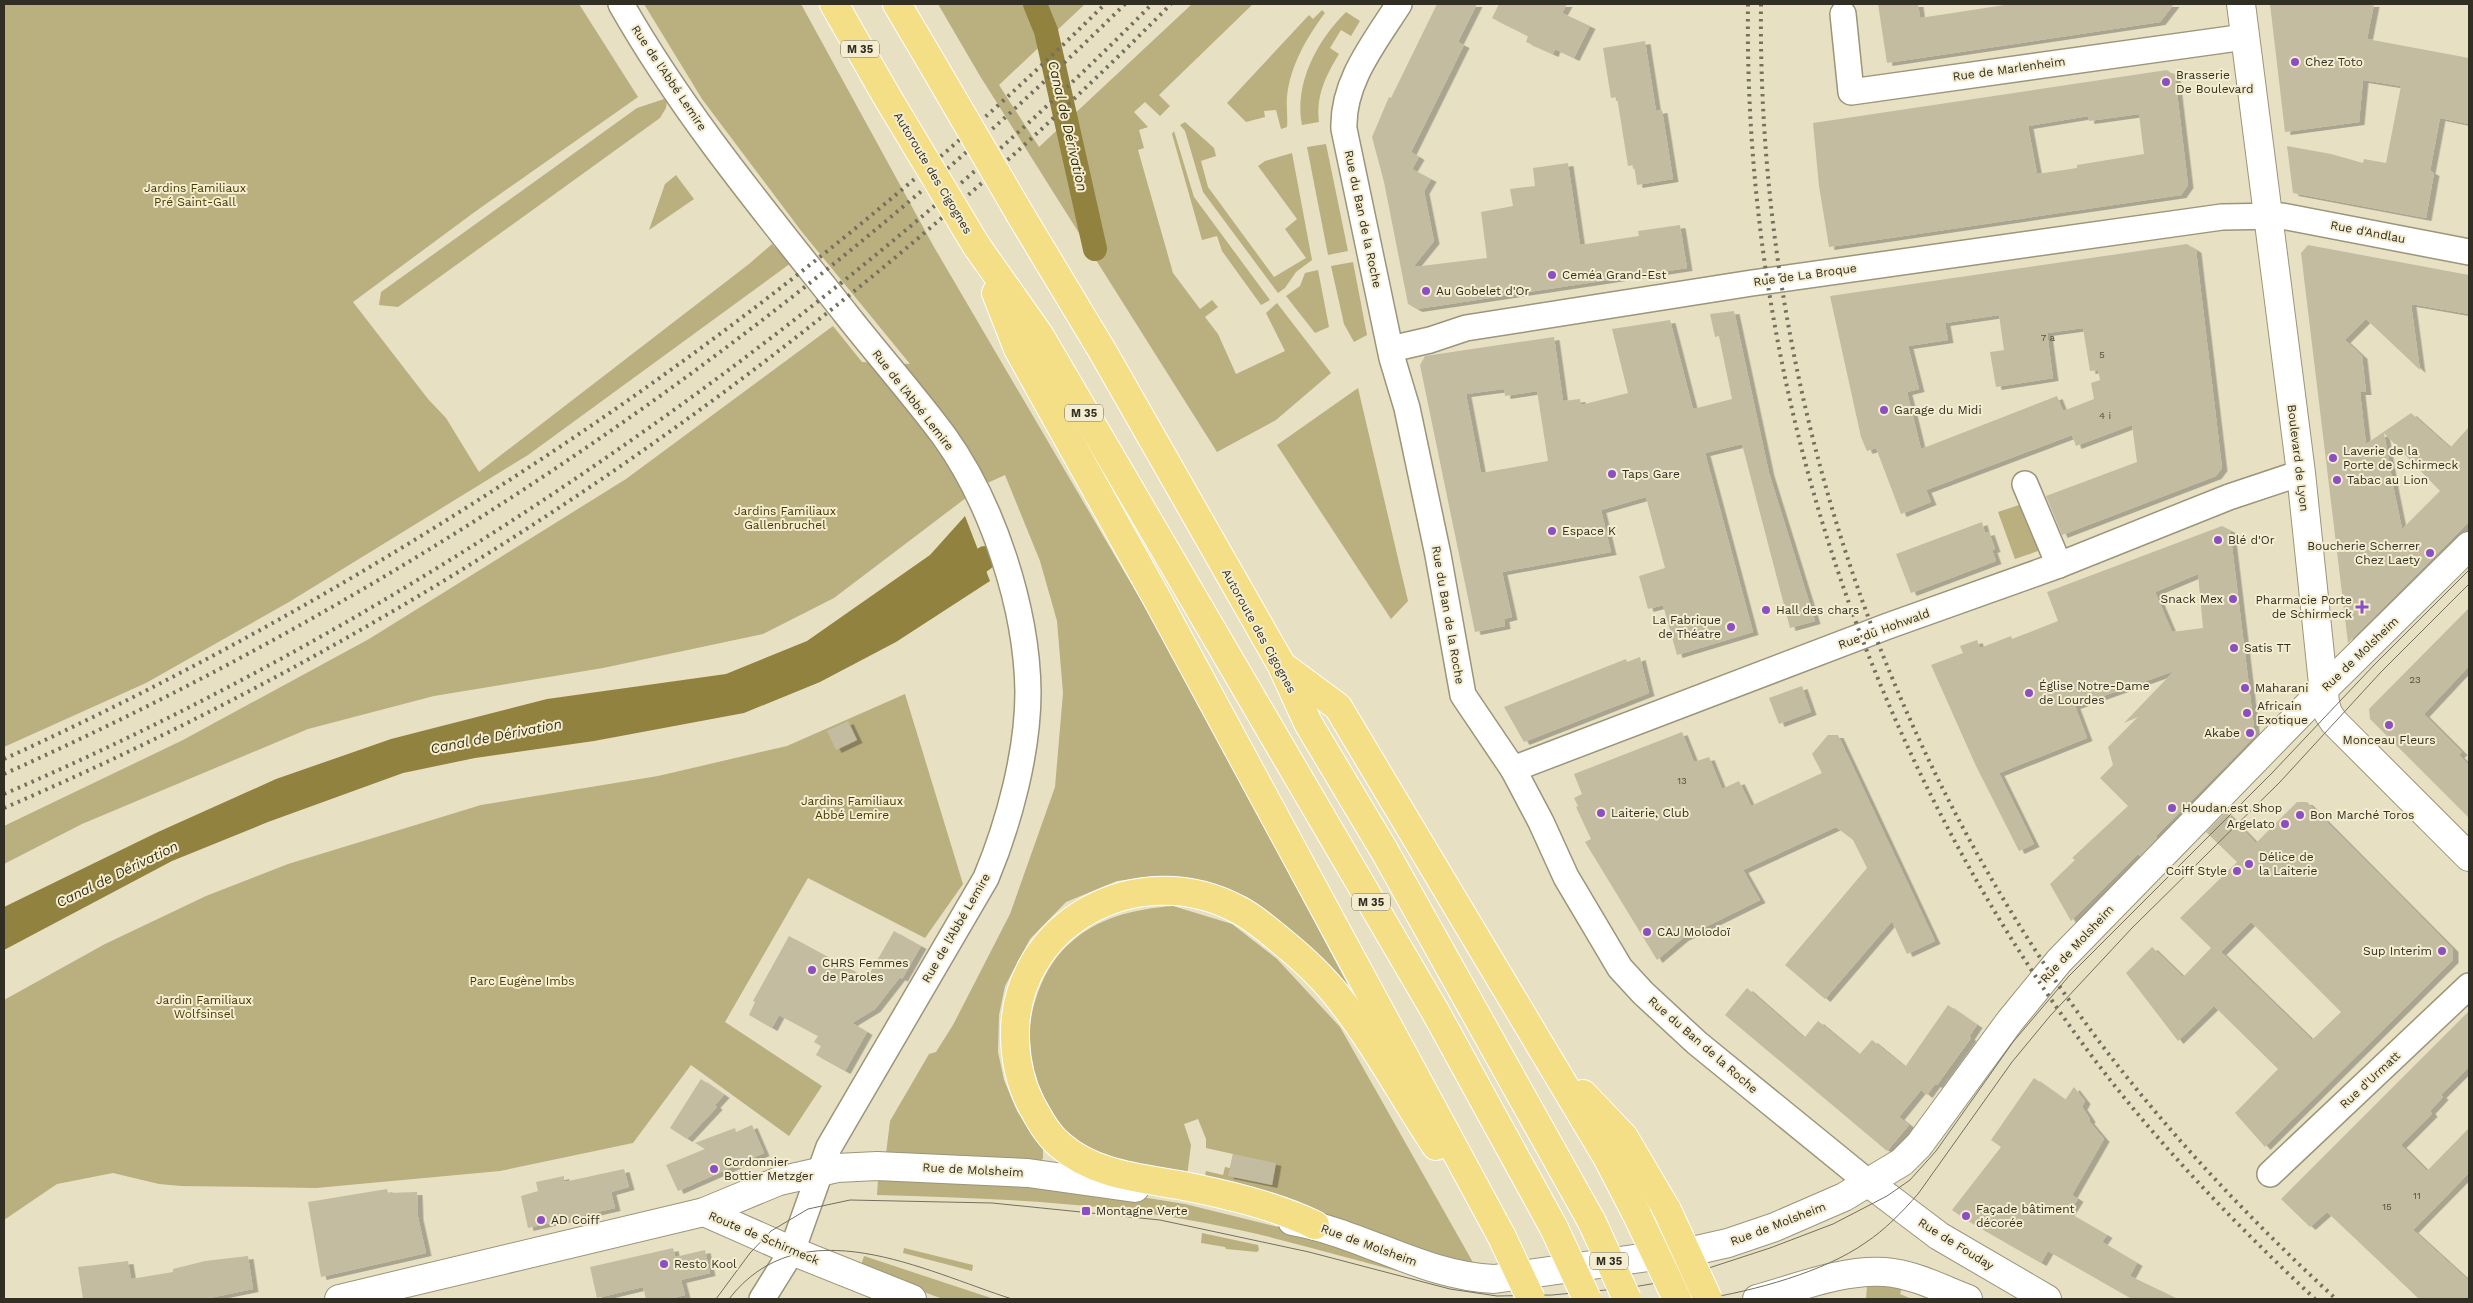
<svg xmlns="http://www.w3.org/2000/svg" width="2473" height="1303" viewBox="0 0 2473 1303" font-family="'Work Sans',sans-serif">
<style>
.green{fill:#baaf7f}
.water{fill:#92823f}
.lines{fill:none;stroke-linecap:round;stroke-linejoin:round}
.canal{stroke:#92823f;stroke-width:24}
.building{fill:#c3bca1;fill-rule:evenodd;filter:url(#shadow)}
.minor-casing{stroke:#9b957a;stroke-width:28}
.tertiary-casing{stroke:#9b957a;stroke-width:30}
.secondary-casing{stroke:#9b957a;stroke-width:30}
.trunk-casing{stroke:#fff;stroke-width:30}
.minor{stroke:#fff;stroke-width:25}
.tertiary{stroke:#fff;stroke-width:28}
.secondary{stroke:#fff;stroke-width:28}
.trunk{stroke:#f4de86;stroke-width:28}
.tram{stroke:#74705e;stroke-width:1}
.rail{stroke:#74705e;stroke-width:4;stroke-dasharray:2.5 5;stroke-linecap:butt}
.trunk-bridge-casing{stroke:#fff;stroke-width:30;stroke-linecap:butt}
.trunk-bridge{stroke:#f4de86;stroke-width:28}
.poi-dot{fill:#8c4ec4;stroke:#f4edd0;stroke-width:2}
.labels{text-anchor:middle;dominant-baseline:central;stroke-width:4;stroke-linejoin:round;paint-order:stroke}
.number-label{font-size:10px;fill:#565242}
.shield{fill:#f4edd0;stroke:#6c6757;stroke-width:1}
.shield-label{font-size:11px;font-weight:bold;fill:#312e23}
.poi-label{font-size:12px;fill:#312e23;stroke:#f4edd0;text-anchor:start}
.street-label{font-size:12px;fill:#312e23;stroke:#f4edd0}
.park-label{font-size:12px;fill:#473b02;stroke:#f4edd0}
.water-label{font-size:14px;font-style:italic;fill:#383012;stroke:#f4edd0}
</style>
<defs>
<filter id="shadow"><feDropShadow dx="5.5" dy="3" stdDeviation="0" flood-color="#0004"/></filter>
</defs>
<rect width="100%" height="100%" fill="#e7e0c3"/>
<g class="green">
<path d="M4,4H579L638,97L476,211L353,302L428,399L446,418L479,472L749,264L772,244L791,263L528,455L289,602L146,683L4,747Z"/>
<path d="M644,4H801L934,247L1173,655L1348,985L1264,909L1204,882L1172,876L1146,877L1117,881L1066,902L1030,939L1005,986L999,1015L998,1052L1004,1080L1017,1111L1043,1149V1159L1041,1160L886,1154L890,1121L929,1054L936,1052L953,1025L1010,914L1055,787L1063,693L1057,621L1040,561L1005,475L983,485L834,598L763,634L603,668L434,696L308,729L82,824L4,864V826L183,740L369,639L626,479L833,326L862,362L910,364L802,232L702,99Z"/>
<path d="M938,4H1085L999,85L1039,147L1192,4H1253L1159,95L1170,106L1160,116L1145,102L1134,112L1148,127L1139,130L1144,148L1138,150L1173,273L1200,309L1212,300L1218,307L1205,317L1218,334L1236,374L1285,351L1266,313L1277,303L1331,373L1276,420L1217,452L980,76Z"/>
<path d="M1322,10L1325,13C1307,37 1290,66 1287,97C1286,107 1288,117 1287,127L1281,129L1276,110L1264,111L1265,117L1246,122L1227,103L1309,15L1313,19Z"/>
<path d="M1346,12L1360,21L1351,36L1341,30L1330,48L1339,54C1325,77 1316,96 1319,122L1302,125C1294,83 1317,41 1346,12Z"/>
<path d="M664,99L667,101L666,108L660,118L398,307L379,305L381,292L637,108Z"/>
<path d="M1185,122L1214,148L1216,156L1201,161L1208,187L1274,277L1306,258L1285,229L1297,219L1258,166L1265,161L1292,153L1312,260L1296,272L1285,288L1278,293L1203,192L1185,131L1180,125Z"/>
<path d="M1174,131L1194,197L1270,300L1261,305L1222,251L1217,236L1202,240L1172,134Z"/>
<path d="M1326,144L1348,251L1328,255L1307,147Z"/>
<path d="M676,175L694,199L649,230L665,184Z"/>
<path d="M1353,262L1367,335L1354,342L1344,324L1331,266Z"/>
<path d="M1318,270L1329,327L1315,333L1286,296L1300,286L1305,273Z"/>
<path d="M1358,388L1408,601L1391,619L1277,445Z"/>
<path d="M2025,503L2041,550L2015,559L1998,512Z"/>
<path d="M905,694L963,884L925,938L808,878L725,1022L822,1086L789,1136L691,1065L633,1143L500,1171L316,1188L181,1186L159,1184L113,1173L57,1184L4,1220V1000L105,944L206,896L288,864L481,805L658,776L787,746Z"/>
<path d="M1173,906L1232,924L1277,959L1340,1027L1475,1266L1410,1248L1204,1180L1206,1171L1223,1175L1225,1167L1230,1168L1233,1154L1206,1148V1139L1198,1119L1184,1124L1191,1145L1187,1176C1170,1173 1112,1166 1102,1159C1091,1152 1073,1142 1066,1132C1058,1122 1052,1110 1045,1100C1042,1094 1036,1087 1034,1080C1020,1037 1035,974 1069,944C1098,917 1135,909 1173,906Z"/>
<path d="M878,1180H982L1129,1195L1185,1204L1327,1239L1401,1272C1329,1253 1257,1231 1183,1219C1082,1201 980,1198 877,1195Z"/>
<path d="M1202,1233L1258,1245L1259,1250L1257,1252L1226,1249L1225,1247L1201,1243Z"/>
<path d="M904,1248L973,1265L972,1271L903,1253Z"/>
<path d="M864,1256L994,1299H943L860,1269Z"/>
<path d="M1877,1283L1903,1284L1900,1294L1912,1299H1866L1867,1286Z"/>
</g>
<path class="water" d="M965,516L990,581L896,642L820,682L744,713L594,741L475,758L403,773L268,822L172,861L4,950V907L158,832L276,779L391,739L547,699L726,674L807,641L930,555Z"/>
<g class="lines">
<g class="canal">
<path d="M1035,4L1046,31L1095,249"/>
<path d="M957,579L985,558"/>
</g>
</g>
<g class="building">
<path d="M1437,4H1477L1458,42L1464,45L1411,152L1419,157L1412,169L1431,179L1424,191L1434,241L1413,267L1487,258L1481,212L1513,206L1510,189L1535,186L1533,168L1568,163L1580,245L1639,236L1638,231L1680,225L1687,268L1417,309L1408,304L1384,182L1372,137L1389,97L1391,98Z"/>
<path d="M1499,4H1567L1562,13L1590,26L1574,58L1555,49L1553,54L1526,42L1528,36L1492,18Z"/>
<path d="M1878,4H1918L1920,18L2011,4H2174L2160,22L1887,63Z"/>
<path d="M2270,4H2374L2367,39L2469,58V124L2440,118L2430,171L2434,173L2426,218L2293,193L2287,146L2331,154L2363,163L2364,159L2386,163L2401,86L2363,80L2359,122L2285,132Z"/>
<path d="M1645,41L1656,111L1662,110L1673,179L1637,185L1634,165L1628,166L1617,97L1611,98L1603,48Z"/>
<path d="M2167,70L2175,76L2188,185L2181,195L1829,247L1819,186L1813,123ZM2139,114L2144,154L2077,165V168L2037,174L2028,126L2088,116L2089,121Z"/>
<path d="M2187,244L2196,250L2222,468L2216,476L2062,535L2046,496L2137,462L2132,425L2076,446L2072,435L1926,490L1931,502L1901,514L1876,448L1867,451L1861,437L1830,296ZM1999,315L2004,350L1990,352L1996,387L2053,378L2047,333L2083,328L2090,371L2098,370L2100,380L2091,383L2094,399L2063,411L2057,396L1921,449L1907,392L1919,389L1908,346L1948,340L1945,323Z"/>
<path d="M2308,245L2469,275V314L2411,304L2420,370L2366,319L2345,340L2362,356L2366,392H2360L2366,444L2411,413L2450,448L2469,427V522L2348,643L2301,253ZM2384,433L2440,491L2402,529L2394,490Z"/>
<path d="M1734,311L1769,473L1815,621L1790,628L1742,444L1705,453L1753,632L1677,655L1663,605L1648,609L1639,576L1665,568L1646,497L1601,510L1611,552L1502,572L1512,617L1504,619L1505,626L1475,632L1420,365L1425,356L1554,337L1563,401L1580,399L1581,405L1628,393L1612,329L1670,320L1693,409L1732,399L1719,336L1715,337L1710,314ZM1504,389L1505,396L1537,391L1548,461L1481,473L1466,394Z"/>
<path d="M1982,522L1985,533L1989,532L1995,549L1992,550L1996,561L1911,593L1896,554Z"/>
<path d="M2222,526L2230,530L2255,736L2156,836L2157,838L2140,856L2138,854L2071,921L2050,884L2075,860L2072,858L2128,806L2100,778L2113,765L2108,747L2138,717L2124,723L2174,671L2075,706L2087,738L1999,773L2034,844L2019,851L1976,766L1931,665L1963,653L1960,646L1977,640L1980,648L2011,636L2012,639L2058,621L2047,592ZM2198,574L2203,628L2172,632L2155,592Z"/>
<path d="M2469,608V666L2424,714L2462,752L2459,755L2469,765V818L2370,719L2369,709Z"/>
<path d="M1640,657L1649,693L1524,742L1504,707L1626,659L1627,662Z"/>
<path d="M1802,686L1811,712L1779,724L1769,698Z"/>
<path d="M848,721L857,740L836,750L827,731Z"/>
<path d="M1682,732L1694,762L1709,757L1722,789L1739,781L1751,806L1822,773L1812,754L1828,735H1838L1935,941L1907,954L1892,921L1825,999L1785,965L1867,868L1853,840L1836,827L1743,870L1760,900L1683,938L1657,960L1585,842L1591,839L1576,807L1578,806L1574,798L1582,794L1574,774Z"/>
<path d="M2297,802H2307L2453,949V960L2265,1147L2235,1113L2278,1069L2214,1006L2178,1041L2126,973L2152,947L2183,977L2211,948L2180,918L2237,862L2206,832L2226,812L2256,843ZM2251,922L2341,1012L2312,1040L2221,952Z"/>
<path d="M894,931L921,946L902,979L900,977L875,1009L852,1023L867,1032L845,1071L816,1055L821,1046L814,1042L818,1036L779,1015L772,1028L749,1015L755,1002L753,1001L789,936L867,978Z"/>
<path d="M1747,988L1804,1038L1818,1021L1859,1055L1872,1040L1905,1067L1948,1005L1977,1025L1969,1037L1971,1038L1937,1085L1935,1084L1927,1095L1921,1090L1899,1117L1909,1125L1887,1151L1725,1015Z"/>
<path d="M2469,1011V1067L2441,1095L2443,1097L2430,1111L2432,1114L2401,1145L2427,1171L2469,1128V1173L2413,1230L2469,1281V1299H2419L2327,1212L2310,1227L2281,1199Z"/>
<path d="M2034,1078L2065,1100L2074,1087L2085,1101L2082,1107L2090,1119L2089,1121L2104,1139L2072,1195L2078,1199L2069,1213L2107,1235L2102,1242L2137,1263L2130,1276L2178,1299H2132L2048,1251L2041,1263L1968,1221L1952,1210L2001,1147L1991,1140Z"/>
<path d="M701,1079L724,1095L715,1105L717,1107L687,1139L670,1128Z"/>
<path d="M752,1125L764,1153L678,1191L666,1165L705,1149L695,1143L735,1128L736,1132Z"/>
<path d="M1233,1154L1276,1163L1272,1185L1228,1176Z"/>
<path d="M624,1169L629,1187L611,1192L615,1208L528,1228L521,1196L538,1191L536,1182L564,1176V1182Z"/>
<path d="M387,1189L388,1193L417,1192L418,1217L426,1253L321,1277L308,1202Z"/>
<path d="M673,1248L675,1257L705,1250L710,1273L681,1280L685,1295L669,1299H646L643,1287L597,1298L590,1267Z"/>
<path d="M248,1256L253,1289L204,1299H83L78,1267L128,1261L131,1279L173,1272V1269L205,1261Z"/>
</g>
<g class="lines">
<g class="minor-casing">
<g id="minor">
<path d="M621,4C684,115 767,214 846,314C878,355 913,394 944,436C993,504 1027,608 1028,692C1028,752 1009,823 986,878L829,1147L792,1251L762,1299"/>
<path d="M1399,4C1375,42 1342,82 1344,129L1392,358L1407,408L1438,555L1463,695L1513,769L1541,822L1566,877L1620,968L1643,993L1697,1043L1869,1183"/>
<path d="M1843,14L1851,92L2245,37"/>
<path d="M1391,349L1430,340L1466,328L1752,283L2222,217L2282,216L2469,252"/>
<path d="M2025,484L2059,565"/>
<path d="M1513,769L1888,626L2059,565L2229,497L2301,473"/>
<path d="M2270,1174L2469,986"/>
</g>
</g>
<g class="tertiary-casing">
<path id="tertiary" d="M2324,689L2469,546"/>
</g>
<g class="secondary-casing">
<g id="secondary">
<path d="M2241,4L2301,473L2325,703L2328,713L2334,722L2469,857"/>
<path d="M1869,1183L1939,1236L2047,1299"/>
<path d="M704,1212L797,1253L912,1299"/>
<path d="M1292,1221C1362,1233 1423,1276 1494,1279L1697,1250L1728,1243L1775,1227L1844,1197L1902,1162L1919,1145L2010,1021L2059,961L2324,689"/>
<path d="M339,1299L704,1212L779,1181L837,1168L877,1166L1028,1173L1135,1188"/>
<path d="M1757,1299C1797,1288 1843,1269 1885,1272C1913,1274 1942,1289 1968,1299"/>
</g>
</g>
<g class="trunk-casing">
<g id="trunk">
<path d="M834,4L886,95"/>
<path d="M897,4L933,65"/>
<path d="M1020,214L1103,352L1281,664L1308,723L1384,850L1592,1222"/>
<path d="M976,245L1040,336L1435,1011L1554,1228"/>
<path d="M996,293L1018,349L1155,595L1502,1237"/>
<path d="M1284,667L1338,707L1607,1157L1637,1215"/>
<path d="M1583,1094L1624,1137L1667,1210"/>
<path d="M1315,1225C1273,1205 1225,1194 1179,1185C1138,1178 1093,1174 1060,1145C1047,1134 1039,1119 1031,1104C1020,1083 1016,1063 1015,1040C1011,923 1139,855 1239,910C1254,918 1268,930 1280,940C1301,957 1321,975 1338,997C1375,1043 1403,1097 1436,1146"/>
</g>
</g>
<use href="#minor" class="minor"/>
<use href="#tertiary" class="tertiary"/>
<use href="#secondary" class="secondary"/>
<use href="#trunk" class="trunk"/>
<g class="tram">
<path d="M716,1299L750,1253L771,1231L808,1209L850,1200L992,1203L1160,1220L1309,1252L1450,1289L1497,1296L1552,1295L1627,1288L1669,1281L1770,1248L1833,1224L1887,1196L1910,1180L1936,1151L2013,1042L2069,976L2272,773L2375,664L2469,570"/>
<path d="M729,1299C801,1205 924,1271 1012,1299"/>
<path d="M1703,1299C1753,1291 1824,1272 1865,1243C1885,1230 1902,1212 1918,1194L2012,1062L2050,1016L2132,928L2280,782L2381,672L2469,584"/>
</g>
<g class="rail">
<path d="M1748,4C1743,377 1865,751 2088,1051C2155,1141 2233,1222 2315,1299"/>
<path d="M1761,4C1757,373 1876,744 2098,1040C2169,1134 2249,1219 2336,1299"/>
<path d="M4,759C180,679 348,585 511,479C724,341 924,183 1105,4"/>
<path d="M4,774C418,589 803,322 1125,4"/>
<path d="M4,794C256,686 494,543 715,380C869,266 1017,141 1152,4"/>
<path d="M4,808C440,621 838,341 1171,4"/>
</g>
<g class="trunk-bridge-casing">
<g id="trunk-bridge">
<path d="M933,65L1020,214"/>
<path d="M886,95L976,245"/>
<path d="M1667,1210L1708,1299"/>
<path d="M1637,1215L1677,1299"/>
<path d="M1592,1222L1627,1299"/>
<path d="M1554,1228L1587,1299"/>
<path d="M1502,1237L1531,1299"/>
</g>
</g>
<use href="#trunk-bridge" class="trunk-bridge"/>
</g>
<g class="poi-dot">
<circle cx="2295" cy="62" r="5"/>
<circle cx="2166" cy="82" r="5"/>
<circle cx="1552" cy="275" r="5"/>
<circle cx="1426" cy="291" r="5"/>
<circle cx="1884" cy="410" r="5"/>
<circle cx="2333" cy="458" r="5"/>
<circle cx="1612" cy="474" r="5"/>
<circle cx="2337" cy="480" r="5"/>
<circle cx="1552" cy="531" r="5"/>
<circle cx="2218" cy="540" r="5"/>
<circle cx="2430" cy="553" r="5"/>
<circle cx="2233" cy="599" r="5"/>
<path d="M2359.5 599.5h5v5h5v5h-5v5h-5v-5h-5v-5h5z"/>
<circle cx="1766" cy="610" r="5"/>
<circle cx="1731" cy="627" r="5"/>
<circle cx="2234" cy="648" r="5"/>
<circle cx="2245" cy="688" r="5"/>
<circle cx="2029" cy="693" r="5"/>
<circle cx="2247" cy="713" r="5"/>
<circle cx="2389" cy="725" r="5"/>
<circle cx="2250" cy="733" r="5"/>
<circle cx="2172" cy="808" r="5"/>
<circle cx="1601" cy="813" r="5"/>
<circle cx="2300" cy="815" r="5"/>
<circle cx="2285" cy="824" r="5"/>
<circle cx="2249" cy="864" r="5"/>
<circle cx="2237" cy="871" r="5"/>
<circle cx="1647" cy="932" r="5"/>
<circle cx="2442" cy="951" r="5"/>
<circle cx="812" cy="970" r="5"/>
<circle cx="714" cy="1169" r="5"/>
<rect x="1081" y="1206" width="10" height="10" rx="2.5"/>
<circle cx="1966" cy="1216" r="5"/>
<circle cx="541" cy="1220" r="5"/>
<circle cx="664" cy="1264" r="5"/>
</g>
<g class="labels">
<g class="number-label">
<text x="2048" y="337">7 a</text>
<text x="2102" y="354">5</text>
<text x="2105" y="415">4 i</text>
<text x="2415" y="679">23</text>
<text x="1682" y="780">13</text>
<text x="2417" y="1195">11</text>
<text x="2387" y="1206">15</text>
</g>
<g class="shield">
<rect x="841" y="40.5" width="38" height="17" rx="4"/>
<rect x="1065" y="404.5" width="38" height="17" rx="4"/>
<rect x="1352" y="893.5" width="38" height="17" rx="4"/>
<rect x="1590" y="1252.5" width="38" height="17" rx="4"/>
</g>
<g class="shield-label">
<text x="860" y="49">M 35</text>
<text x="1084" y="413">M 35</text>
<text x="1371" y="902">M 35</text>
<text x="1609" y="1261">M 35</text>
</g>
<g class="poi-label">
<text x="2305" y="62">Chez Toto</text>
<text x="2176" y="75">Brasserie<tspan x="2176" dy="14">De Boulevard</tspan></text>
<text x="1562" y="275">Ceméa Grand-Est</text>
<text x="1436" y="291">Au Gobelet d'Or</text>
<text x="1894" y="410">Garage du Midi</text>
<text x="2343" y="451">Laverie de la<tspan x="2343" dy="14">Porte de Schirmeck</tspan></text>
<text x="1622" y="474">Taps Gare</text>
<text x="2347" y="480">Tabac au Lion</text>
<text x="1562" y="531">Espace K</text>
<text x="2228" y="540">Blé d'Or</text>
<text x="2420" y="546" text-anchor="end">Boucherie Scherrer<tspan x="2420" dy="14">Chez Laety</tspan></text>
<text x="2223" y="599" text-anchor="end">Snack Mex</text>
<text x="2352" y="600" text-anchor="end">Pharmacie Porte<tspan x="2352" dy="14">de Schirmeck</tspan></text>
<text x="1776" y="610">Hall des chars</text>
<text x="1721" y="620" text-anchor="end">La Fabrique<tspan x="1721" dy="14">de Théatre</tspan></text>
<text x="2244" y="648">Satis TT</text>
<text x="2039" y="686">Église Notre-Dame<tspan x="2039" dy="14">de Lourdes</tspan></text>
<text x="2255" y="688">Maharani</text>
<text x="2257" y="706">Africain<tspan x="2257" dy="14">Exotique</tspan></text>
<text x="2240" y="733" text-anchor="end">Akabe</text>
<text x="2389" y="740" text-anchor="middle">Monceau Fleurs</text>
<text x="2182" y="808">Houdan.est Shop</text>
<text x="1611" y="813">Laiterie, Club</text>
<text x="2310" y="815">Bon Marché Toros</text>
<text x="2275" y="824" text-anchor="end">Argelato</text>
<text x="2259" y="857">Délice de<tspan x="2259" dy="14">la Laiterie</tspan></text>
<text x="2227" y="871" text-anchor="end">Coiff Style</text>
<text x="1657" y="932">CAJ Molodoï</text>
<text x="2432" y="951" text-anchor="end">Sup Interim</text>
<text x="822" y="963">CHRS Femmes<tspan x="822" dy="14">de Paroles</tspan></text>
<text x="724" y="1162">Cordonnier<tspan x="724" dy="14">Bottier Metzger</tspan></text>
<text x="1976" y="1209">Façade bâtiment<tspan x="1976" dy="14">décorée</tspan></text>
<text x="1096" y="1211">Montagne Verte</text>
<text x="551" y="1220">AD Coiff</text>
<text x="674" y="1264">Resto Kool</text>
</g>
<g class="street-label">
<text transform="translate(2009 69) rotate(-8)">Rue de Marlenheim</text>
<text transform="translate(669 78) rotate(56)">Rue de l'Abbé Lemire</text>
<text transform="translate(933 173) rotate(59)">Autoroute des Cigognes</text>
<text transform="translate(1363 219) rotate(78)">Rue du Ban de la Roche</text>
<text transform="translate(2368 232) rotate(11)">Rue d'Andlau</text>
<text transform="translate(1805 275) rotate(-8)">Rue de La Broque</text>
<text transform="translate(913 400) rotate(52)">Rue de l'Abbé Lemire</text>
<text transform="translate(2298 458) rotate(83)">Boulevard de Lyon</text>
<text transform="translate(1448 615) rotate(80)">Rue du Ban de la Roche</text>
<text transform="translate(1884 629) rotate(-20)">Rue du Hohwald</text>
<text transform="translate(1259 631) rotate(61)">Autoroute des Cigognes</text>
<text transform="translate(2360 654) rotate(-44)">Rue de Molsheim</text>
<text transform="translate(956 928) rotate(-60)">Rue de l'Abbé Lemire</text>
<text transform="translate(2077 944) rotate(-47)">Rue de Molsheim</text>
<text transform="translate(1703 1045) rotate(41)">Rue du Ban de la Roche</text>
<text transform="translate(2370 1080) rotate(-43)">Rue d'Urmatt</text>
<text transform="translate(973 1170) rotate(3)">Rue de Molsheim</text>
<text transform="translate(1778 1224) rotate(-21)">Rue de Molsheim</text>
<text transform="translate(764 1238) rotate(23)">Route de Schirmeck</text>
<text transform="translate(1956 1244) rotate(32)">Rue de Fouday</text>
<text transform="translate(1369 1245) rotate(20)">Rue de Molsheim</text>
</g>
<g class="park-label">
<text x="195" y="188">Jardins Familiaux<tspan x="195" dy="14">Pré Saint-Gall</tspan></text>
<text x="785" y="511">Jardins Familiaux<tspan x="785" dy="14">Gallenbruchel</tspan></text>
<text x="852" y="801">Jardins Familiaux<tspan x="852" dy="14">Abbé Lemire</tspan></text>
<text x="522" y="981">Parc Eugène Imbs</text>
<text x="204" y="1000">Jardin Familiaux<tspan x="204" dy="14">Wolfsinsel</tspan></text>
</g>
<g class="water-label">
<text transform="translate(1068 126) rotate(77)">Canal de Dérivation</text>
<text transform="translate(496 736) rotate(-11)">Canal de Dérivation</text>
<text transform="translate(117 874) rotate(-26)">Canal de Dérivation</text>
</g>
</g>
<rect width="2473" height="1303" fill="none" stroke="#312e23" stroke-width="10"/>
</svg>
